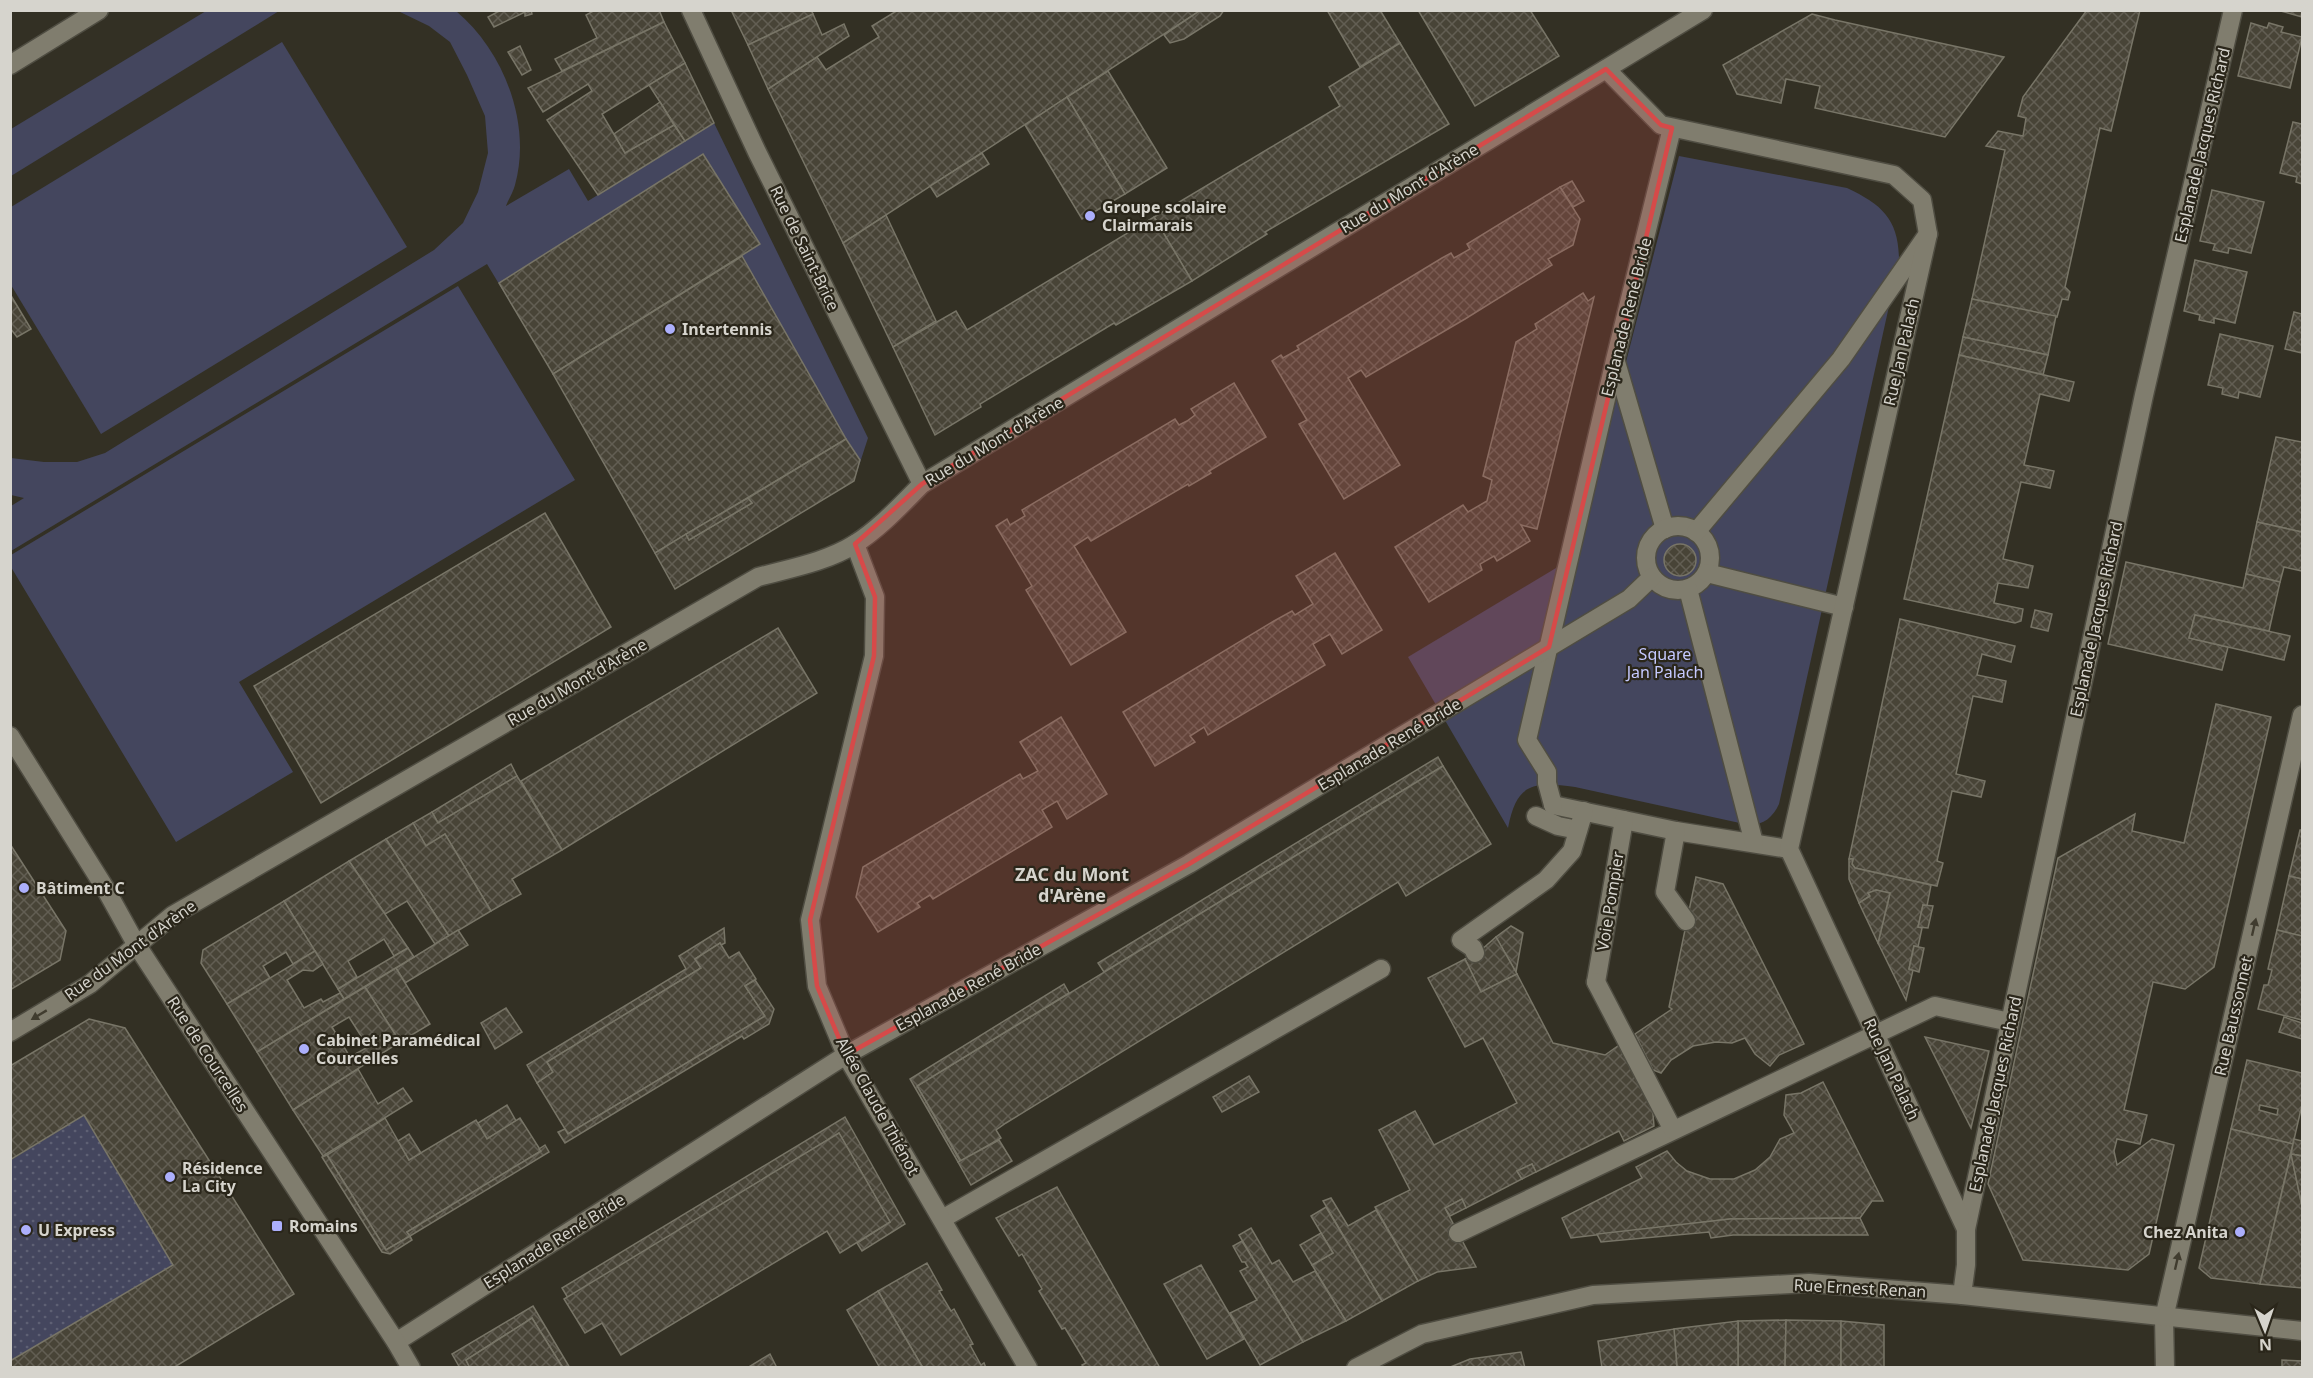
<svg xmlns="http://www.w3.org/2000/svg" width="2313" height="1378" viewBox="0 0 2313 1378" font-family="'Noto Sans',sans-serif">
<style>
.grass{fill:url(#grass-dots)}
.park{fill:#44465e}
.building{fill:url(#building-cross-hatch);stroke:#787567;stroke-width:1.5;fill-rule:evenodd}
.lines{fill:none;stroke-linecap:round;stroke-linejoin:round}
.service-casing{stroke:#4f4d42;stroke-width:21}
.pedestrian-casing{stroke:#4f4d42;stroke-width:21}
.minor-casing{stroke:#4f4d42;stroke-width:21}
.tertiary-casing{stroke:#4f4d42;stroke-width:21}
.service{stroke:#807d6e;stroke-width:18}
.pedestrian{stroke:#807d6e;stroke-width:18}
.minor{stroke:#807d6e;stroke-width:18}
.tertiary{stroke:#807d6e;stroke-width:18}
.oneway{fill:#403c2f}
.marked{fill:#d64a49;fill-opacity:0.2;stroke:#d64a49;stroke-width:4.5;stroke-linejoin:round}
.poi-dot{fill:#acaffb;stroke:#2a261a;stroke-width:2}
.labels{text-anchor:middle;dominant-baseline:central;stroke-width:4.5;stroke-linejoin:round;paint-order:stroke}
.street-label{font-size:16px;fill:#d6d4cd;stroke:#2a261a}
.poi-label{font-size:16px;font-weight:bold;fill:#d6d4cd;stroke:#2a261a;text-anchor:start}
.park-label{font-size:16px;fill:#c5c9ff;stroke:#2a261a}
.neighbourhood-label{font-size:18px;font-weight:bold;fill:#d6d4cd;stroke:#2a261a}
</style>
<defs>
<pattern id="grass-dots" width="8" height="8" patternUnits="userSpaceOnUse" patternTransform="scale(1.5)"><rect width="8" height="8" fill="#44465e"/><path d="M2 2h.1M6 6h.1" fill="none" stroke="#5e6074" stroke-width="1.8" stroke-linecap="round"/></pattern>
<pattern id="building-cross-hatch" width="8" height="8" patternUnits="userSpaceOnUse" patternTransform="scale(1.5)"><rect width="8" height="8" fill="#484437"/><path d="M0 0l8 8M0 8l8-8" fill="none" stroke="#625e53"/></pattern>
</defs>
<rect width="100%" height="100%" fill="#333024"/>
<path class="grass" d="M84,1115L173,1265L11,1361V1160Z"/>
<g class="park">
<path d="M206,11H279L11,176V129Z"/>
<path d="M398,11H456C504,51 532,124 515,185C513,193 508,200 506,206L569,169L588,201L714,123L868,438L854,481L675,589L553,374L487,264L11,551V506L24,498L11,495V458L44,462H77L105,453L434,250L463,223L478,192L488,153L485,116L467,75L450,42L429,26Z"/>
<path d="M282,42L407,247L101,434L11,285V207Z"/>
<path d="M1679,156L1847,188C1883,205 1899,220 1899,261L1779,804C1773,817 1764,825 1749,825L1575,787C1533,782 1517,782 1508,828L1408,657L1576,556Z"/>
<path d="M458,286L575,480L239,682L293,772L176,842L11,567V555Z"/>
</g>
<g class="building">
<path d="M501,10H531L532,14L525,16V12L494,27L488,17Z"/>
<path d="M595,10H659L664,22L562,71L555,59L597,38L586,15Z"/>
<path d="M731,10H811L813,14L748,45Z"/>
<path d="M898,10H1201L843,243L768,89L817,57L826,70L879,37L872,26Z"/>
<path d="M1201,10H1224L1220,16L1184,39L1170,43L1164,35Z"/>
<path d="M1327,10H1380L1400,43L1360,67Z"/>
<path d="M1418,10H1530L1559,56L1475,106Z"/>
<path d="M2087,10H2140L2111,131L2100,128L2065,287L2070,292L2068,300L2062,299L2057,317L1972,299L2005,150L1986,146L1998,131L2023,136L2026,118L2018,116L2023,97Z"/>
<path d="M2277,10H2302V17Z"/>
<path d="M813,14L822,35L844,24L849,36L768,89L748,45Z"/>
<path d="M1812,14L1835,20L2004,57L1945,137L1815,108L1820,86L1786,79L1781,103L1737,94L1723,65Z"/>
<path d="M664,22L685,63L602,114L625,153L674,125L685,141L598,195L547,120L592,91L588,84L543,112L528,88Z"/>
<path d="M2251,23L2267,28L2269,23L2283,27L2281,32L2302,37L2290,88L2238,76Z"/>
<path d="M1400,43L1449,124L1265,232L1267,234L1192,281L1154,217L1340,106L1329,87Z"/>
<path d="M520,46L531,70L522,75L508,52Z"/>
<path d="M685,63L714,123L685,141L649,85Z"/>
<path d="M1108,71L1167,168L1125,194L1067,97Z"/>
<path d="M1067,97L1125,194L1082,219L1025,125Z"/>
<path d="M660,102L674,125L625,153L614,134Z"/>
<path d="M2293,122L2302,124V184L2296,182L2297,177L2280,173Z"/>
<path d="M982,153L989,164L937,197L930,186Z"/>
<path d="M703,154L760,244L553,374L499,283Z"/>
<path d="M1572,181L1584,201L1573,207L1560,187Z"/>
<path d="M1560,187L1580,219L1573,245L1548,259L1552,265L1465,319L1366,377L1361,370L1348,378L1400,465L1344,499L1299,424L1307,420L1272,361L1281,355L1283,358L1299,349L1297,346L1442,258L1451,253L1454,258L1470,249L1467,244Z"/>
<path d="M2212,190L2264,202L2251,253L2229,248L2228,253L2213,250L2215,244L2200,241Z"/>
<path d="M886,215L936,321L893,347L843,243Z"/>
<path d="M1154,217L1192,281L1116,325L1114,323L980,404L981,407L935,435L893,347L956,311L967,330Z"/>
<path d="M742,256L846,439L655,553L553,374Z"/>
<path d="M2195,260L2247,272L2235,323L2214,318V323L2199,320L2200,315L2184,311Z"/>
<path d="M1583,293L1588,301L1594,297L1537,529L1521,525L1530,541L1497,561L1494,556L1480,564L1482,570L1429,602L1395,547L1463,505L1468,512L1487,501L1492,480L1483,476L1516,342L1537,329L1535,324Z"/>
<path d="M10,294L31,329L17,337L10,328Z"/>
<path d="M1972,299L2056,316L2048,355L1963,337Z"/>
<path d="M2294,312L2302,314V353L2285,349Z"/>
<path d="M2220,334L2273,346L2260,397L2239,392L2238,398L2222,394L2223,388L2208,385Z"/>
<path d="M1963,337L2048,355L2043,375L1959,355Z"/>
<path d="M1959,355L2074,382L2069,401L2040,394L2024,465L2054,471L2050,488L2021,482L2003,559L2033,566L2028,588L1998,583L1994,603L2023,609L2021,621L2015,623L1904,599Z"/>
<path d="M1234,383L1266,437L1209,471L1211,473L1189,486L1188,484L1091,541L1088,537L1074,546L1126,632L1071,665L1026,590L1032,586L996,526L1007,519L1010,525L1025,516L1022,510L1175,419L1179,425L1187,421L1195,415L1191,409Z"/>
<path d="M2276,437L2302,442V532L2257,522Z"/>
<path d="M846,439L860,460L854,481L675,589L655,553L686,534L689,540L752,503L748,498Z"/>
<path d="M748,498L752,503L689,540L686,534Z"/>
<path d="M545,513L611,627L321,803L254,686Z"/>
<path d="M2257,522L2302,532V571L2284,567L2280,582L2246,574Z"/>
<circle cx="1680" cy="560" r="16"/>
<path d="M1335,553L1382,630L1342,654L1330,634L1313,644L1325,665L1208,735L1204,727L1190,736L1195,742L1155,766L1123,712L1274,621L1292,611L1295,615L1313,604L1296,576Z"/>
<path d="M2126,562L2243,588L2246,574L2280,582L2269,631L2195,615L2189,638L2228,647L2222,670L2108,644Z"/>
<path d="M2035,610L2052,614L2048,631L2031,627Z"/>
<path d="M2195,615L2290,636L2284,660L2189,638Z"/>
<path d="M1900,619L2015,646L2011,662L1982,654L1977,675L2006,681L2002,702L1973,696L1956,774L1985,781L1981,797L1952,791L1937,861L1943,863L1937,886L1855,868L1852,864L1853,859H1849Z"/>
<path d="M778,628L817,693L562,850L521,781Z"/>
<path d="M2216,704L2271,717L2214,967L2185,989L2153,982L2124,1110L2147,1115L2140,1144L2117,1139L2114,1151L2117,1165L2152,1139L2174,1145L2149,1254L2128,1270L2023,1260L1988,1184L2058,858L2135,814L2132,831L2184,843Z"/>
<path d="M1061,717L1107,794L1067,819L1057,801L1042,810L1052,827L933,899L930,895L917,903L920,907L878,932L856,897L863,867L1020,774L1023,779L1038,771L1020,742Z"/>
<path d="M1438,757L1443,766L1104,972L1098,963Z"/>
<path d="M511,764L517,776L438,823L432,812Z"/>
<path d="M1443,766L1491,844L1406,896L1398,882L1006,1123L996,1130L1001,1138L961,1161L917,1086Z"/>
<path d="M517,776L562,850L512,879L521,894L491,911L445,834L426,846L413,823L432,812L438,823Z"/>
<path d="M413,823L426,846L445,834L491,911L449,936L386,839Z"/>
<path d="M2300,830H2302V879L2289,876Z"/>
<path d="M386,839L449,936L435,944L407,901L385,914L349,861Z"/>
<path d="M10,844L66,931L60,960L10,990Z"/>
<path d="M1849,859H1853L1852,864L1855,868L1931,885L1927,906L1923,905L1918,927L1922,928L1918,947L1914,946L1909,969L1913,970L1906,1000L1878,943L1890,893L1876,890L1868,893L1870,896L1859,903L1849,879Z"/>
<path d="M349,861L408,948L394,956L384,939L348,961L357,977L338,989L284,901Z"/>
<path d="M2289,876L2302,879V936L2277,930Z"/>
<path d="M1696,877L1723,884L1804,1044L1779,1055L1770,1066L1755,1054L1745,1038L1732,1043L1716,1042L1693,1046L1671,1060L1661,1073L1653,1070L1635,1034L1672,1009L1669,1007Z"/>
<path d="M1876,890L1890,893L1878,943L1859,903L1870,896L1868,893Z"/>
<path d="M284,901L315,951L293,964L286,952L263,966L270,978L227,1004L201,963L203,950Z"/>
<path d="M1923,905L1933,906L1928,928L1918,927Z"/>
<path d="M1511,926L1523,933L1516,972L1496,937Z"/>
<path d="M724,928L725,943L721,945L720,943L695,959L701,968L547,1062L553,1072L537,1083L527,1065L686,969L679,956Z"/>
<path d="M458,930L468,945L405,983L396,968Z"/>
<path d="M2277,930L2302,936V1020L2258,1009L2264,985H2268L2272,970L2268,969Z"/>
<path d="M1496,937L1517,974L1481,992L1465,959L1480,951Z"/>
<path d="M720,943L729,958L739,952L756,979L745,986L765,1016L568,1134L537,1083L553,1072L547,1062L701,968L695,959Z"/>
<path d="M1914,946L1924,948L1919,972L1909,969Z"/>
<path d="M408,948L414,957L344,999L338,989Z"/>
<path d="M315,951L323,964L313,971L303,970L287,980L304,1008L321,999L323,1002L340,993L344,999L257,1052L227,1004Z"/>
<path d="M1465,959L1481,992L1517,974L1553,1043L1605,1055L1622,1043L1652,1102L1654,1126L1624,1141L1619,1131L1536,1172L1532,1164L1517,1171L1522,1179L1466,1208L1462,1199L1445,1208L1476,1267L1437,1272L1418,1281L1375,1207L1410,1190L1379,1130L1415,1111L1434,1145L1517,1103L1483,1038L1465,1047L1428,978Z"/>
<path d="M396,968L430,1024L400,1042L365,987Z"/>
<path d="M755,980L774,1009L769,1024L744,1039L742,1036L565,1143L558,1132L565,1129L568,1134L765,1016L745,986Z"/>
<path d="M1064,984L1069,993L917,1086L960,1161L958,1162L910,1079Z"/>
<path d="M365,987L400,1042L293,1110L257,1052ZM349,1017L368,1047L350,1057L332,1027Z"/>
<path d="M506,1008L522,1032L495,1049L481,1023Z"/>
<path d="M2284,1017L2302,1023V1039L2279,1032Z"/>
<path d="M89,1019L125,1028L294,1294L173,1368H10V1361L173,1265L84,1115L10,1160V1066Z"/>
<path d="M1925,1037L1989,1051L1971,1128Z"/>
<path d="M2247,1060L2302,1073V1105L2293,1144L2231,1129ZM2260,1105L2278,1109L2277,1115L2259,1110Z"/>
<path d="M358,1069L378,1104L403,1088L412,1101L323,1156L293,1110Z"/>
<path d="M1249,1076L1259,1092L1222,1112L1213,1097Z"/>
<path d="M1823,1082L1883,1201H1872L1860,1218L1730,1219L1571,1238L1562,1218L1642,1178L1636,1167L1667,1151L1676,1162L1687,1171L1710,1179H1734L1755,1170L1770,1157L1780,1139L1794,1133L1784,1115L1786,1095L1801,1093Z"/>
<path d="M507,1105L516,1121L487,1139L478,1123Z"/>
<path d="M845,1117L905,1224L862,1251L857,1243L890,1222L839,1133L568,1298L562,1288Z"/>
<path d="M385,1118L409,1160L476,1120L487,1139L520,1118L541,1151L407,1232L410,1236L386,1250L327,1155Z"/>
<path d="M2231,1129L2293,1144L2260,1284L2211,1278L2199,1268Z"/>
<path d="M839,1133L890,1222L840,1253L827,1231L621,1355L602,1323L585,1333L564,1299Z"/>
<path d="M409,1134L421,1153L409,1160L398,1141Z"/>
<path d="M2294,1139L2302,1141V1156L2291,1154Z"/>
<path d="M999,1140L1012,1161L971,1185L958,1162Z"/>
<path d="M545,1145L549,1152L410,1236L407,1232L541,1151L539,1149Z"/>
<path d="M2291,1154L2302,1206V1288L2260,1284Z"/>
<path d="M2291,1154L2302,1156V1206Z"/>
<path d="M327,1155L386,1250L410,1236L412,1240L390,1254L382,1252L322,1157Z"/>
<path d="M1532,1164L1536,1172L1522,1179L1517,1171Z"/>
<path d="M1057,1187L1160,1368H1084L1082,1365L1086,1363L1065,1328L1062,1329L1039,1291L1042,1289L1022,1254L1019,1256L996,1218Z"/>
<path d="M1331,1198L1348,1226L1376,1210L1418,1281L1382,1301L1323,1201Z"/>
<path d="M1462,1199L1466,1208L1450,1216L1445,1208Z"/>
<path d="M1326,1207L1382,1301L1346,1321L1312,1265L1333,1253L1311,1216Z"/>
<path d="M1860,1218L1868,1235H1733L1711,1238L1709,1232L1601,1242L1597,1234L1730,1219Z"/>
<path d="M1251,1228L1272,1264L1279,1260L1293,1282L1315,1271L1346,1321L1303,1342L1239,1235Z"/>
<path d="M1321,1233L1333,1253L1312,1265L1300,1245Z"/>
<path d="M1242,1241L1303,1342L1260,1365L1230,1313L1257,1300L1240,1271L1248,1267L1245,1262H1242L1233,1246Z"/>
<path d="M927,1263L942,1290L939,1291L951,1311L954,1309L973,1344L970,1345L981,1365L984,1363L986,1368H923L878,1291Z"/>
<path d="M1201,1265L1244,1339L1207,1359L1164,1284Z"/>
<path d="M878,1291L923,1368H880L847,1310Z"/>
<path d="M533,1306L570,1368H563L532,1318L466,1360L470,1368H460L452,1354Z"/>
<path d="M532,1318L563,1368H470L466,1360Z"/>
<path d="M1786,1320L1785,1368H1738V1321Z"/>
<path d="M1786,1320L1841,1321V1368H1785Z"/>
<path d="M1738,1321V1368H1677L1674,1329Z"/>
<path d="M1841,1321L1884,1325V1368H1841Z"/>
<path d="M1674,1329L1677,1368H1602L1598,1341Z"/>
<path d="M1521,1352L1525,1368H1448L1470,1359Z"/>
<path d="M770,1354L777,1368H747Z"/>
<path d="M2282,1360L2302,1361V1368H2282Z"/>
</g>
<g class="lines">
<g class="service-casing">
<g id="service">
<path d="M1553,805L1676,831L1789,849"/>
<path d="M1536,816L1558,826L1578,830"/>
<path d="M1676,831L1665,892L1686,921"/>
<path d="M1475,953L1473,948L1461,940L1546,880L1572,851L1584,811"/>
<path d="M1596,982L1624,820"/>
<path d="M942,1219L1381,969"/>
<path d="M1458,1233L1935,1006L2010,1022"/>
<path d="M2164,1318L2165,1368"/>
</g>
</g>
<g class="pedestrian-casing">
<g id="pedestrian">
<path d="M1616,362L1665,529"/>
<circle cx="1678" cy="558" r="32"/>
<path d="M1696,532L1841,359L1928,234"/>
<path d="M1707,573L1844,607"/>
<path d="M1688,589L1754,843"/>
<path d="M1553,805L1547,783V772L1527,740L1615,360L1672,128"/>
<path d="M1596,982L1673,1130"/>
<path d="M1966,1229L2144,395L2233,10"/>
<path d="M396,1342L846,1055L1189,864L1629,599L1652,577"/>
</g>
</g>
<g class="minor-casing">
<g id="minor">
<path d="M691,10L757,152L922,484"/>
<path d="M10,65L99,10"/>
<path d="M1606,69L1661,125L1894,175L1922,200L1928,234L1789,849L1966,1229V1265L1962,1295"/>
<path d="M855,544L875,597L874,656L810,920L817,986L846,1055L1028,1368"/>
<path d="M10,736L105,888L136,944L396,1342L411,1368"/>
<path d="M10,1032L90,984L173,915L758,577C791,568 826,562 855,544C880,528 901,505 922,484L1703,10"/>
<path d="M2164,1318L2302,715"/>
</g>
</g>
<g class="tertiary-casing">
<path id="tertiary" d="M1356,1368L1422,1334L1593,1295L1809,1283L1962,1295L2302,1331"/>
</g>
<use href="#service" class="service"/>
<use href="#pedestrian" class="pedestrian"/>
<use href="#minor" class="minor"/>
<use href="#tertiary" class="tertiary"/>
</g>
<defs><path id="oneway-solid" d="M-6-.8H1V-3.2L6.5 0L1 3.2V.8H-6Z" transform="scale(1.5)"/></defs>
<g class="oneway">
<use href="#oneway-solid" transform="translate(2254 927) rotate(-77)"/>
<use href="#oneway-solid" transform="translate(39 1015) rotate(149)"/>
<use href="#oneway-solid" transform="translate(2177 1261) rotate(-77)"/>
</g>
<path class="marked" d="M1606,69L1661,125L1672,128L1549,647L1189,864L846,1055L817,986L810,920L874,656L875,597L855,544L922,484Z"/>
<g class="poi-dot">
<circle cx="1090" cy="216" r="6"/>
<circle cx="670" cy="329" r="6"/>
<circle cx="24" cy="888" r="6"/>
<circle cx="304" cy="1049" r="6"/>
<circle cx="170" cy="1177" r="6"/>
<rect x="271" y="1220" width="12" height="12" rx="3"/>
<circle cx="26" cy="1230" r="6"/>
<circle cx="2240" cy="1232" r="6"/>
</g>
<g class="labels">
<g class="street-label">
<text transform="translate(2202 145) rotate(-77)">Esplanade Jacques Richard</text>
<text transform="translate(1409 188) rotate(-31)">Rue du Mont d'Arène</text>
<text transform="translate(805 248) rotate(64)">Rue de Saint-Brice</text>
<text transform="translate(1626 317) rotate(-76)">Esplanade René Bride</text>
<text transform="translate(1901 352) rotate(-77)">Rue Jan Palach</text>
<text transform="translate(994 441) rotate(-31)">Rue du Mont d'Arène</text>
<text transform="translate(2096 619) rotate(-78)">Esplanade Jacques Richard</text>
<text transform="translate(577 682) rotate(-30)">Rue du Mont d'Arène</text>
<text transform="translate(1389 744) rotate(-31)">Esplanade René Bride</text>
<text transform="translate(1610 901) rotate(-81)">Voie Pompier</text>
<text transform="translate(130 950) rotate(-36)">Rue du Mont d'Arène</text>
<text transform="translate(968 987) rotate(-29)">Esplanade René Bride</text>
<text transform="translate(2233 1016) rotate(-77)">Rue Baussonnet</text>
<text transform="translate(208 1054) rotate(57)">Rue de Courcelles</text>
<text transform="translate(1892 1069) rotate(65)">Rue Jan Palach</text>
<text transform="translate(1995 1094) rotate(-78)">Esplanade Jacques Richard</text>
<text transform="translate(878 1106) rotate(61)">Allée Claude Thiénot</text>
<text transform="translate(554 1241) rotate(-32)">Esplanade René Bride</text>
<text transform="translate(1860 1288) rotate(3)">Rue Ernest Renan</text>
</g>
<g class="poi-label">
<text x="1102" y="207">Groupe scolaire<tspan x="1102" dy="18">Clairmarais</tspan></text>
<text x="682" y="329">Intertennis</text>
<text x="36" y="888">Bâtiment C</text>
<text x="316" y="1040">Cabinet Paramédical<tspan x="316" dy="18">Courcelles</tspan></text>
<text x="182" y="1168">Résidence<tspan x="182" dy="18">La City</tspan></text>
<text x="289" y="1226">Romains</text>
<text x="38" y="1230">U Express</text>
<text x="2228" y="1232" text-anchor="end">Chez Anita</text>
</g>
<g class="park-label">
<text x="1665" y="654">Square<tspan x="1665" dy="18">Jan Palach</tspan></text>
</g>
<g class="neighbourhood-label">
<text x="1072" y="874">ZAC du Mont<tspan x="1072" dy="21">d'Arène</tspan></text>
</g>
</g>
<rect width="2313" height="1378" fill="none" stroke="#d6d4cd" stroke-width="24"/>
<g transform="translate(2265 1330) rotate(178)" stroke="#2a261a" stroke-width="4.5" paint-order="stroke">
<path d="M0-4.5L10 22L0 15L-10 22Z" fill="#d6d4cd"/>
<text y="-9" font-size="16" font-weight="bold" text-anchor="middle" fill="#d6d4cd">N</text>
</g>
</svg>
